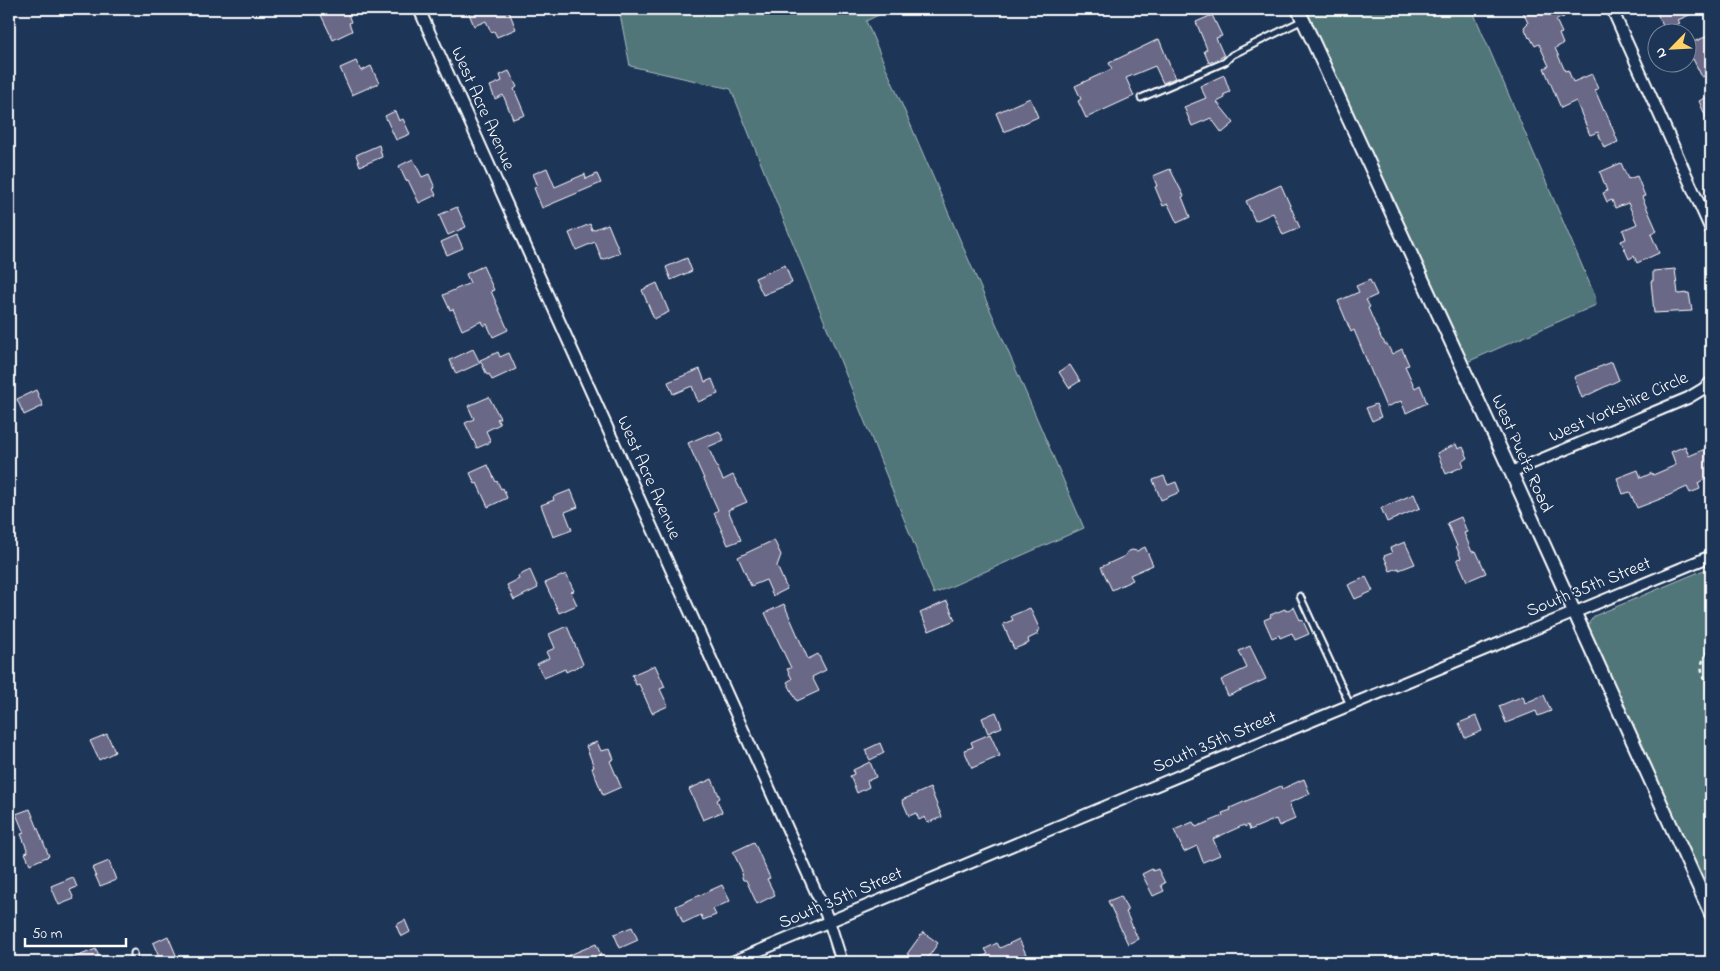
<svg xmlns="http://www.w3.org/2000/svg" width="1720" height="971" viewBox="0 0 1720 971" font-family="'Indie Flower',sans-serif">
<style>
.green{fill:#517679;stroke:#a8babc}
.building{fill:#6a6787;stroke:#fff}
.lines{fill:none;stroke-linecap:round;stroke-linejoin:round}
.service-casing{stroke:#fff;stroke-width:9}
.minor-casing{stroke:#fff;stroke-width:14}
.tertiary-casing{stroke:#fff;stroke-width:16}
.path{stroke:#fff;stroke-width:2.5;stroke-dasharray:4 4;stroke-linecap:butt}
.service{stroke:#1d3557;stroke-width:5}
.minor{stroke:#1d3557;stroke-width:10}
.tertiary{stroke:#1d3557;stroke-width:12}
.labels{text-anchor:middle;dominant-baseline:central;stroke-width:4;stroke-linejoin:round;paint-order:stroke}
.street-label{font-size:18px;fill:#fff;stroke:#1d3557}
</style>
<rect width="100%" height="100%" fill="#1d3557"/>
<filter id="ink" filterUnits="userSpaceOnUse"><feTurbulence type="fractalNoise" baseFrequency=".02" numOctaves="2"/><feDisplacementMap in="SourceGraphic" scale="10" xChannelSelector="R" yChannelSelector="G"/><feConvolveMatrix kernelMatrix="1 2 1 2 8 2 1 2 1" color-interpolation-filters="sRGB"/></filter>
<g filter="url(#ink)">
<g class="green">
<path d="M619,9H891L866,21L1084,528L934,594L731,89L630,66Z"/>
<path d="M1304,9H1472L1595,296L1596,305L1465,363Z"/>
<path d="M1711,567V904L1588,630L1589,623L1594,616Z"/>
</g>
<g class="building">
<path d="M331,9H346L351,22L349,23L352,31L333,40L320,13Z"/>
<path d="M475,9H508L516,29L497,37L494,31L491,32L486,21L474,26L468,11Z"/>
<path d="M1532,9H1561L1564,17L1556,20L1562,33L1559,34L1563,44L1555,48L1565,71L1568,70L1573,82L1592,74L1598,89L1595,90L1604,111L1605,110L1618,142L1604,148L1598,132L1590,135L1576,101L1561,108L1544,68L1549,66L1539,44L1535,46L1530,37L1529,38L1524,27L1528,23L1523,12Z"/>
<path d="M1655,9H1703L1678,20L1680,23L1665,30Z"/>
<path d="M1212,15L1222,36L1216,38L1224,56L1209,63L1204,51L1207,49L1196,22Z"/>
<path d="M1708,36L1711,44V73L1702,77L1693,59L1688,61V44Z"/>
<path d="M1159,39L1175,78L1163,83L1155,66L1126,78L1134,96L1086,118L1078,101L1081,99L1075,86L1112,69L1109,63Z"/>
<path d="M356,61L361,71L371,66L379,83L352,95L340,68Z"/>
<path d="M509,71L517,87L514,89L525,115L513,119L503,95L495,99L490,86L502,81L500,75Z"/>
<path d="M1224,75L1230,92L1223,95L1225,98L1217,102L1234,123L1222,133L1211,118L1192,126L1184,107L1206,98L1200,86Z"/>
<path d="M1711,95V129L1699,101Z"/>
<path d="M1030,98L1038,117L1004,132L996,113Z"/>
<path d="M395,111L399,121L403,119L410,134L396,140L385,116Z"/>
<path d="M379,145L382,157L360,166L356,155Z"/>
<path d="M413,159L422,177L429,174L435,188L433,189L436,195L419,203L408,180L406,181L399,166Z"/>
<path d="M1621,163L1628,179L1637,176L1645,196L1642,197L1657,231L1651,234L1659,253L1637,263L1634,256L1629,259L1621,241L1626,239L1623,230L1637,224L1628,203L1615,208L1612,200L1607,202L1603,193L1607,191L1600,172Z"/>
<path d="M547,168L555,187L585,174L586,179L597,174L601,183L542,208L534,188L538,186L533,174Z"/>
<path d="M1170,169L1184,196L1182,197L1190,217L1177,223L1168,204L1163,206L1155,187L1157,186L1153,176Z"/>
<path d="M1281,185L1300,228L1283,235L1273,213L1255,221L1246,201Z"/>
<path d="M457,207L466,227L448,235L439,215Z"/>
<path d="M590,224L592,230L608,224L620,253L602,260L595,242L576,250L569,233Z"/>
<path d="M457,235L463,248L447,255L441,242Z"/>
<path d="M687,258L692,271L671,280L666,267Z"/>
<path d="M785,265L792,283L763,295L755,278Z"/>
<path d="M483,266L494,290L491,291L508,330L493,337L487,324L484,326L482,321L462,330L453,309L450,310L443,295L470,283L466,274Z"/>
<path d="M1675,269L1678,294L1689,293L1692,311L1654,313L1651,281H1653V271Z"/>
<path d="M1370,280L1377,295L1366,300L1370,307L1368,308L1382,340H1383L1385,344H1387L1392,354L1402,349L1409,365L1405,366L1415,388L1420,385L1427,403L1406,413L1401,401L1386,407L1354,330L1351,332L1338,301L1359,292L1356,286Z"/>
<path d="M657,283L669,312L654,319L642,290Z"/>
<path d="M473,349L480,363L456,374L450,360Z"/>
<path d="M498,352L500,357L509,353L516,369L492,380L489,374L487,375L480,360Z"/>
<path d="M1612,362L1619,380L1582,398L1574,377Z"/>
<path d="M1070,365L1080,381L1069,388L1059,372Z"/>
<path d="M700,369L705,382L712,379L718,394L698,402L692,386L673,394L668,382Z"/>
<path d="M36,390L43,406L24,415L17,399Z"/>
<path d="M489,397L500,418L497,419L500,424L486,431L491,442L477,448L465,423L474,419L468,406Z"/>
<path d="M1376,404L1381,417L1372,421L1366,408Z"/>
<path d="M719,431L724,440L708,447L723,480L733,475L747,502L728,510L741,540L728,545L714,513L718,510L688,443L709,434L710,435Z"/>
<path d="M1456,444L1458,449L1463,447L1468,458L1462,461L1464,466L1446,474L1437,453Z"/>
<path d="M1685,446L1689,456L1705,449L1707,452L1711,450V475L1698,483L1700,489L1690,493L1687,487L1663,498L1637,508L1630,492L1623,494L1617,478L1638,470L1641,478L1652,473L1653,475L1676,465L1671,452Z"/>
<path d="M488,465L496,482L497,481L501,489L503,488L507,498L488,507L477,483L475,484L470,473Z"/>
<path d="M1164,476L1168,485L1176,482L1180,492L1161,500L1153,480Z"/>
<path d="M571,490L578,507L565,512L572,530L553,537L541,505L554,500L553,497Z"/>
<path d="M1414,494L1420,508L1387,522L1381,508Z"/>
<path d="M1461,517L1467,532L1464,533L1472,552L1476,551L1486,573L1467,581L1457,559L1461,558L1456,546H1457L1447,523Z"/>
<path d="M774,540L781,555L777,566L787,589L773,596L766,580L751,586L738,557Z"/>
<path d="M1405,542L1415,564L1399,570V568L1390,571L1384,556L1392,553L1390,548Z"/>
<path d="M1145,547L1153,565L1130,575L1133,580L1112,590L1101,567L1125,556L1127,552L1132,550L1137,551Z"/>
<path d="M530,570L538,588L514,600L507,585L519,579L518,576Z"/>
<path d="M566,574L574,591L571,592L577,605L559,613L545,583Z"/>
<path d="M1366,577L1373,591L1355,599L1348,585Z"/>
<path d="M947,601L955,620L929,631L920,613Z"/>
<path d="M784,604L808,659L818,654L826,670L812,677L819,691L797,701L787,682L792,679L787,669L791,668L765,613Z"/>
<path d="M1294,607L1300,620L1302,619L1309,634L1295,640L1292,633L1280,638L1279,635L1272,638L1264,620L1271,617L1270,615L1285,609L1286,611Z"/>
<path d="M1030,608L1040,630L1037,631L1038,634L1028,639L1029,643L1014,649L1003,624L1013,620L1011,616Z"/>
<path d="M567,626L583,664L566,672L565,669L544,678L537,664L549,658L546,652L555,648L549,634Z"/>
<path d="M1250,646L1266,679L1228,696L1221,680L1247,668L1239,651Z"/>
<path d="M655,665L665,687L660,689L668,706L652,713L639,684L636,685L632,675Z"/>
<path d="M1544,695L1551,711L1538,716L1536,711L1506,723L1499,706L1523,696L1525,703Z"/>
<path d="M996,712L1002,727L988,733L982,718Z"/>
<path d="M1476,716L1482,731L1465,738L1459,723Z"/>
<path d="M107,734L115,752L99,760L90,741Z"/>
<path d="M990,734L1000,756L972,768L964,750L973,747L971,742Z"/>
<path d="M597,742L601,751L610,749L614,759L610,761L621,787L603,795L592,768L594,767L586,746Z"/>
<path d="M880,743L884,753L870,760L865,750Z"/>
<path d="M870,762L876,777L867,781L869,787L857,793L850,776L854,774L853,770Z"/>
<path d="M712,779L720,798L717,800L722,812L703,820L689,789Z"/>
<path d="M1304,779L1310,794L1289,803L1295,819L1279,826L1276,819L1250,830L1248,825L1245,827L1244,825L1213,839L1220,855L1203,862L1197,846L1184,852L1174,830L1193,822L1196,827L1223,816L1222,813L1231,810L1230,808L1281,786L1282,789Z"/>
<path d="M930,788L942,817L927,823L925,817L919,820L916,813L909,816L902,800Z"/>
<path d="M30,809L49,856L30,864L25,853L28,852L21,834L24,833L16,814Z"/>
<path d="M754,842L770,878L767,879L775,895L757,904L746,880H743L741,874L742,871L733,852Z"/>
<path d="M109,861L116,880L100,886L92,868Z"/>
<path d="M1152,869L1153,871L1158,869L1165,883L1161,885L1164,891L1153,896L1142,874Z"/>
<path d="M73,877L77,887L70,890L74,899L59,905L51,886Z"/>
<path d="M722,885L730,901L713,909L716,915L703,920L701,915L683,923L676,906Z"/>
<path d="M1121,896L1128,911L1126,912L1138,939L1128,944L1108,901Z"/>
<path d="M405,920L410,932L401,937L396,925Z"/>
<path d="M632,927L638,940L620,948L614,934Z"/>
<path d="M923,932L938,943L925,962H904L909,955L907,954Z"/>
<path d="M168,936L179,962H161L153,943Z"/>
<path d="M1019,939L1026,954L1009,962H970L988,954L985,949L997,943L1000,948Z"/>
<path d="M596,944L601,955L599,956L600,958L591,962H553Z"/>
<path d="M96,949L101,962H63Z"/>
</g>
<g class="lines">
<g class="service-casing">
<g id="service">
<path d="M1141,98L1225,62L1232,55L1303,20"/>
<path d="M1300,596L1350,705"/>
<path d="M134,962V953"/>
</g>
</g>
<g class="minor-casing">
<g id="minor">
<path d="M419,9L829,921L842,962"/>
<path d="M1612,9L1711,230"/>
<path d="M1511,472L1688,398L1703,389L1711,382"/>
<path d="M732,962L1222,758L1711,556"/>
</g>
</g>
<g class="tertiary-casing">
<path id="tertiary" d="M1298,9L1511,472L1711,914"/>
</g>
<path class="path" d="M1711,646C1698,666 1699,670 1711,689"/>
<use href="#service" class="service"/>
<use href="#minor" class="minor"/>
<use href="#tertiary" class="tertiary"/>
</g>
</g>
<g class="labels">
<g class="street-label">
<text transform="translate(482 109) rotate(66)">West Acre Avenue</text>
<text transform="translate(1619 408) rotate(-24)">West Yorkshire Circle</text>
<text transform="translate(1521 454) rotate(66)">West Puetz Road</text>
<text transform="translate(648 478) rotate(66)">West Acre Avenue</text>
<text transform="translate(1589 588) rotate(-22)">South 35th Street</text>
<text transform="translate(1215 743) rotate(-23)">South 35th Street</text>
<text transform="translate(841 899) rotate(-23)">South 35th Street</text>
</g>
</g>
<rect width="1720" height="971" fill="none" stroke="#1d3557" stroke-width="30"/>
<rect x="15" y="15" width="1690" height="941" fill="none" stroke="#fff" stroke-width="2" filter="url(#ink)"/>
<g transform="translate(1672 48) rotate(246)"><circle r="24" fill="#1d3557" stroke="#77869a"/>
<path d="M0-4L9 19L0 12L-9 19Z" fill="#ffd166"/>
<text y="-8" font-size="14" font-weight="bold" text-anchor="middle" fill="#ffffff">N</text>
</g>
<path d="M25 938v8h101v-8" fill="none" stroke="#ffffff" stroke-width="2.5"/>
<text x="32" y="938" font-size="15" fill="#ffffff" stroke="#1d3557" stroke-width="4" paint-order="stroke">50 m</text>
</svg>
